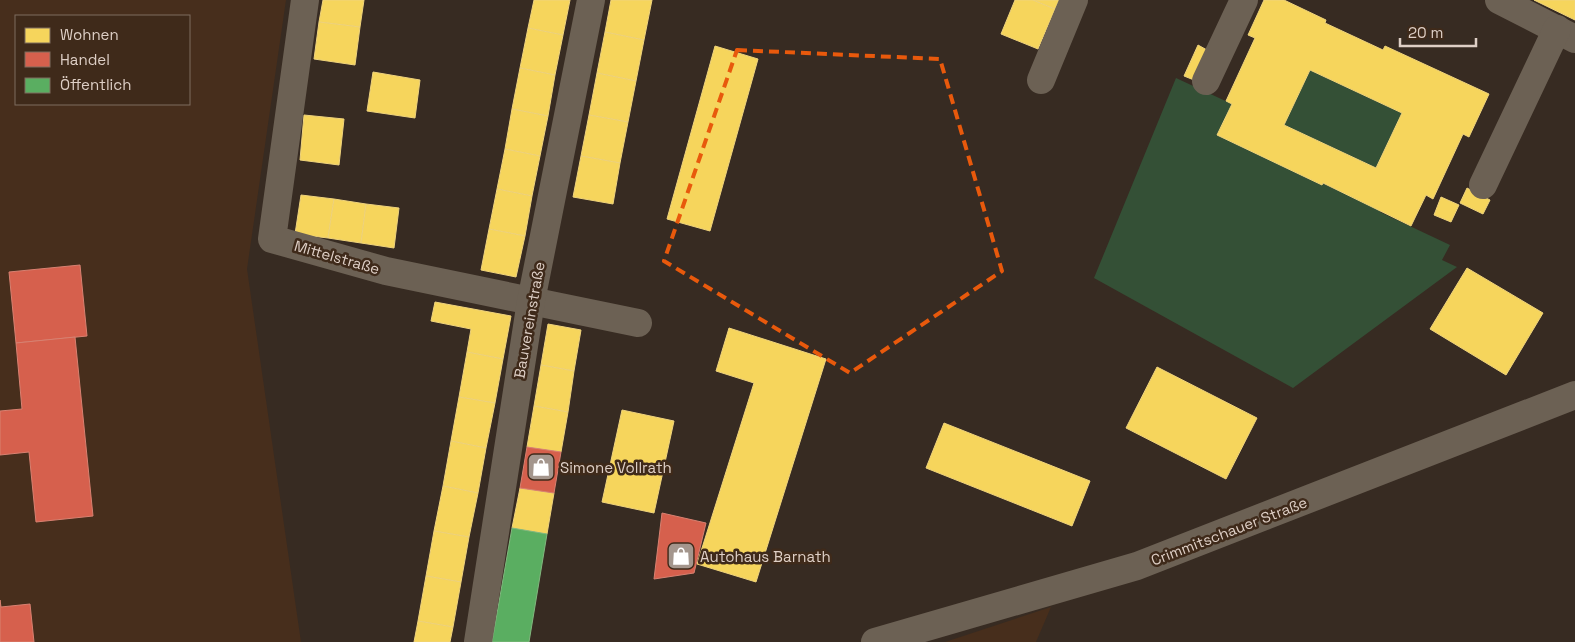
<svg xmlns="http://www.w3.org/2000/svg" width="1575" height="642" viewBox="0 0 1575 642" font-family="'Space Grotesk',sans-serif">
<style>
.built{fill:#472e1c;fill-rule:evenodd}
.green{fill:#345036}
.homes{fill:#f6d55c;stroke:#efd37c;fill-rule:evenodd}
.shops{fill:#d6604d;stroke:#d88171}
.public{fill:#5aae61;stroke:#82b87f}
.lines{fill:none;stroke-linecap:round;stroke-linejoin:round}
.minor{stroke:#6c6154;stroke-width:28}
.marked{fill:none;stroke:#e8590c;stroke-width:4;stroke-dasharray:10 6;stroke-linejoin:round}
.labels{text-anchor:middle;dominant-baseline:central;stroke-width:5;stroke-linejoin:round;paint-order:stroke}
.street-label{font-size:15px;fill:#decfc6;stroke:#3f2a1a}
.poi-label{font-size:15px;fill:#decfc6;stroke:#3f2a1a;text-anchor:start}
</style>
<rect width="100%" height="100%" fill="#372b22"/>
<g class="built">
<path d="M0,0H286L247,269L301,642H0ZM16,16H189V104H16Z"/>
<path d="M1051,607L1036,642H945Z"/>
</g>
<g class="green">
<path d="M1310,70L1402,113L1376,168L1284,125Z"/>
<path d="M1176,78L1232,104L1217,135L1381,210L1380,212L1450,245L1442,260L1457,267L1293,388L1094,278Z"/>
</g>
<g class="homes">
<path d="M323,0H364L360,27L319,22Z"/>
<path d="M534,0H570L563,35L528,28Z"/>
<path d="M611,0H652L644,40L605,32Z"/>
<path d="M1015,0H1033L1055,9L1038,49L1001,34Z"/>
<path d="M1033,0H1059L1055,9Z"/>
<path d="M1264,0H1284L1326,20L1325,23L1383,50L1385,46L1489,94L1469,137L1463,134L1433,199L1426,195L1411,226L1323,183L1322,185L1217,135L1232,104L1226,101L1255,38L1248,35ZM1310,70L1402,113L1376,168L1284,125Z"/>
<path d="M1534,0H1575V20Z"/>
<path d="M319,22L360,27L355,65L314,59Z"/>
<path d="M528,28L563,35L555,75L520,68Z"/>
<path d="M605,32L644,40L636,81L597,73Z"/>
<path d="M1198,45L1207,50L1194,80L1184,76Z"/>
<path d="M715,46L758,59L710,231L667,219Z"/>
<path d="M520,68L555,75L548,116L512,109Z"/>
<path d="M373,72L420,80L415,118L367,111Z"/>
<path d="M597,73L636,81L628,122L589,115Z"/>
<path d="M512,109L548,116L540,156L505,149Z"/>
<path d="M304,115L344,119L339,165L300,160Z"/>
<path d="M589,115L628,122L620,163L581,156Z"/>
<path d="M505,149L540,156L532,196L497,189Z"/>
<path d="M581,156L620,163L613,204L573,197Z"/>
<path d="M1467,188L1490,200L1483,214L1460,203Z"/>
<path d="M497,189L532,196L525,236L489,229Z"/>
<path d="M301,195L334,199L328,238L295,234Z"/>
<path d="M1441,197L1459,205L1451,222L1434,215Z"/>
<path d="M334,199L366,204L361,243L328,238Z"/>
<path d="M366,204L399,208L394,248L361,243Z"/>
<path d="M489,229L525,236L516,277L481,270Z"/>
<path d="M1467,268L1543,313L1506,375L1430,329Z"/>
<path d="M435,302L511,316L503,359L467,352L471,329L431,321Z"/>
<path d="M548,324L581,330L574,371L541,365Z"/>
<path d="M729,328L826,359L756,582L697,564L754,383L716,371Z"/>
<path d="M467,352L503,359L495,403L459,397Z"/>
<path d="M541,365L574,371L568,412L534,406Z"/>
<path d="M1157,367L1257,418L1226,479L1126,428Z"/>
<path d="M459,397L495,403L486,448L451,441Z"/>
<path d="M534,406L568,412L561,452L527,447Z"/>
<path d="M622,410L674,421L654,513L602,502Z"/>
<path d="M944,423L1090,481L1072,526L926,468Z"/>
<path d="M451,441L486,448L478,493L443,486Z"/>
<path d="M443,486L478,493L469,537L434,531Z"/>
<path d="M520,488L554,493L547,534L512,528Z"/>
<path d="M434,531L469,537L461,582L426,576Z"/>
<path d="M426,576L461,582L453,627L418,621Z"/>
<path d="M418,621L453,627L450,642H414Z"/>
</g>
<g class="shops">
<path d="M80,265L87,336L16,343L9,272Z"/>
<path d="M75,337L93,516L36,522L29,452L0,455V411L22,409L16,343Z"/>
<path d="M527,447L561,452L554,493L520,488Z"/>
<path d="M662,513L706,523L694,573L654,579Z"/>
<path d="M0,600L1,607L30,604L34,642H0Z"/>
</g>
<path class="public" d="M512,528L547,534L529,642H492Z"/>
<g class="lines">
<g class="minor">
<path d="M305,0L272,239L386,271L638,323"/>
<path d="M1499,0L1575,39"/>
<path d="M1041,80L1074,0"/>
<path d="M1206,81L1244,0"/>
<path d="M1483,185L1557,29"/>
<path d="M478,642L531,301L591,0"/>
<path d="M875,642L1137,566L1575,395"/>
</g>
</g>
<path class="marked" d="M737,50L940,59L1002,271L850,373L664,261Z"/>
<defs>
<g id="shop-square" transform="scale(1.4375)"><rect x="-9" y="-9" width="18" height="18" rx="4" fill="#a4968d" stroke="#3f2a1a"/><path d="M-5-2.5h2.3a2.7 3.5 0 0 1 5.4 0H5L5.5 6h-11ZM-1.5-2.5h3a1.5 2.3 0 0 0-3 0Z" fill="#fff"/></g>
</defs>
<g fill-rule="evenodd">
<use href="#shop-square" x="541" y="467"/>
<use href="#shop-square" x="681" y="556"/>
</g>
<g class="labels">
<g class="street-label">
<text transform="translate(337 257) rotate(16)">Mittelstraße</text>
<text transform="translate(529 320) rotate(-80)">Bauvereinstraße</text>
<text transform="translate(1229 531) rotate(-21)">Crimmitschauer Straße</text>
</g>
<g class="poi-label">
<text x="560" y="467">Simone Vollrath</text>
<text x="700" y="556">Autohaus Barnath</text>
</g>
</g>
<rect x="15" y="15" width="175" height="90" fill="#3f2a1a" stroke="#7f6c5f"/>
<rect x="25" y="28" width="25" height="15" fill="#f6d55c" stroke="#7f6c5f"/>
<text x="60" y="40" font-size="15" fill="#decfc6">Wohnen</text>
<rect x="25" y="52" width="25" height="15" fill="#d6604d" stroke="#7f6c5f"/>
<text x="60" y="65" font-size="15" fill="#decfc6">Handel</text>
<rect x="25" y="78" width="25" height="15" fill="#5aae61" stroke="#7f6c5f"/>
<text x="60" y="90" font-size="15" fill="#decfc6">Öffentlich</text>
<path d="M1400 38v8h76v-8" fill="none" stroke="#decfc6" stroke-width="2.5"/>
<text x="1408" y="38" font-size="15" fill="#decfc6" stroke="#3f2a1a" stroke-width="4" paint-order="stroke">20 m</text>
</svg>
